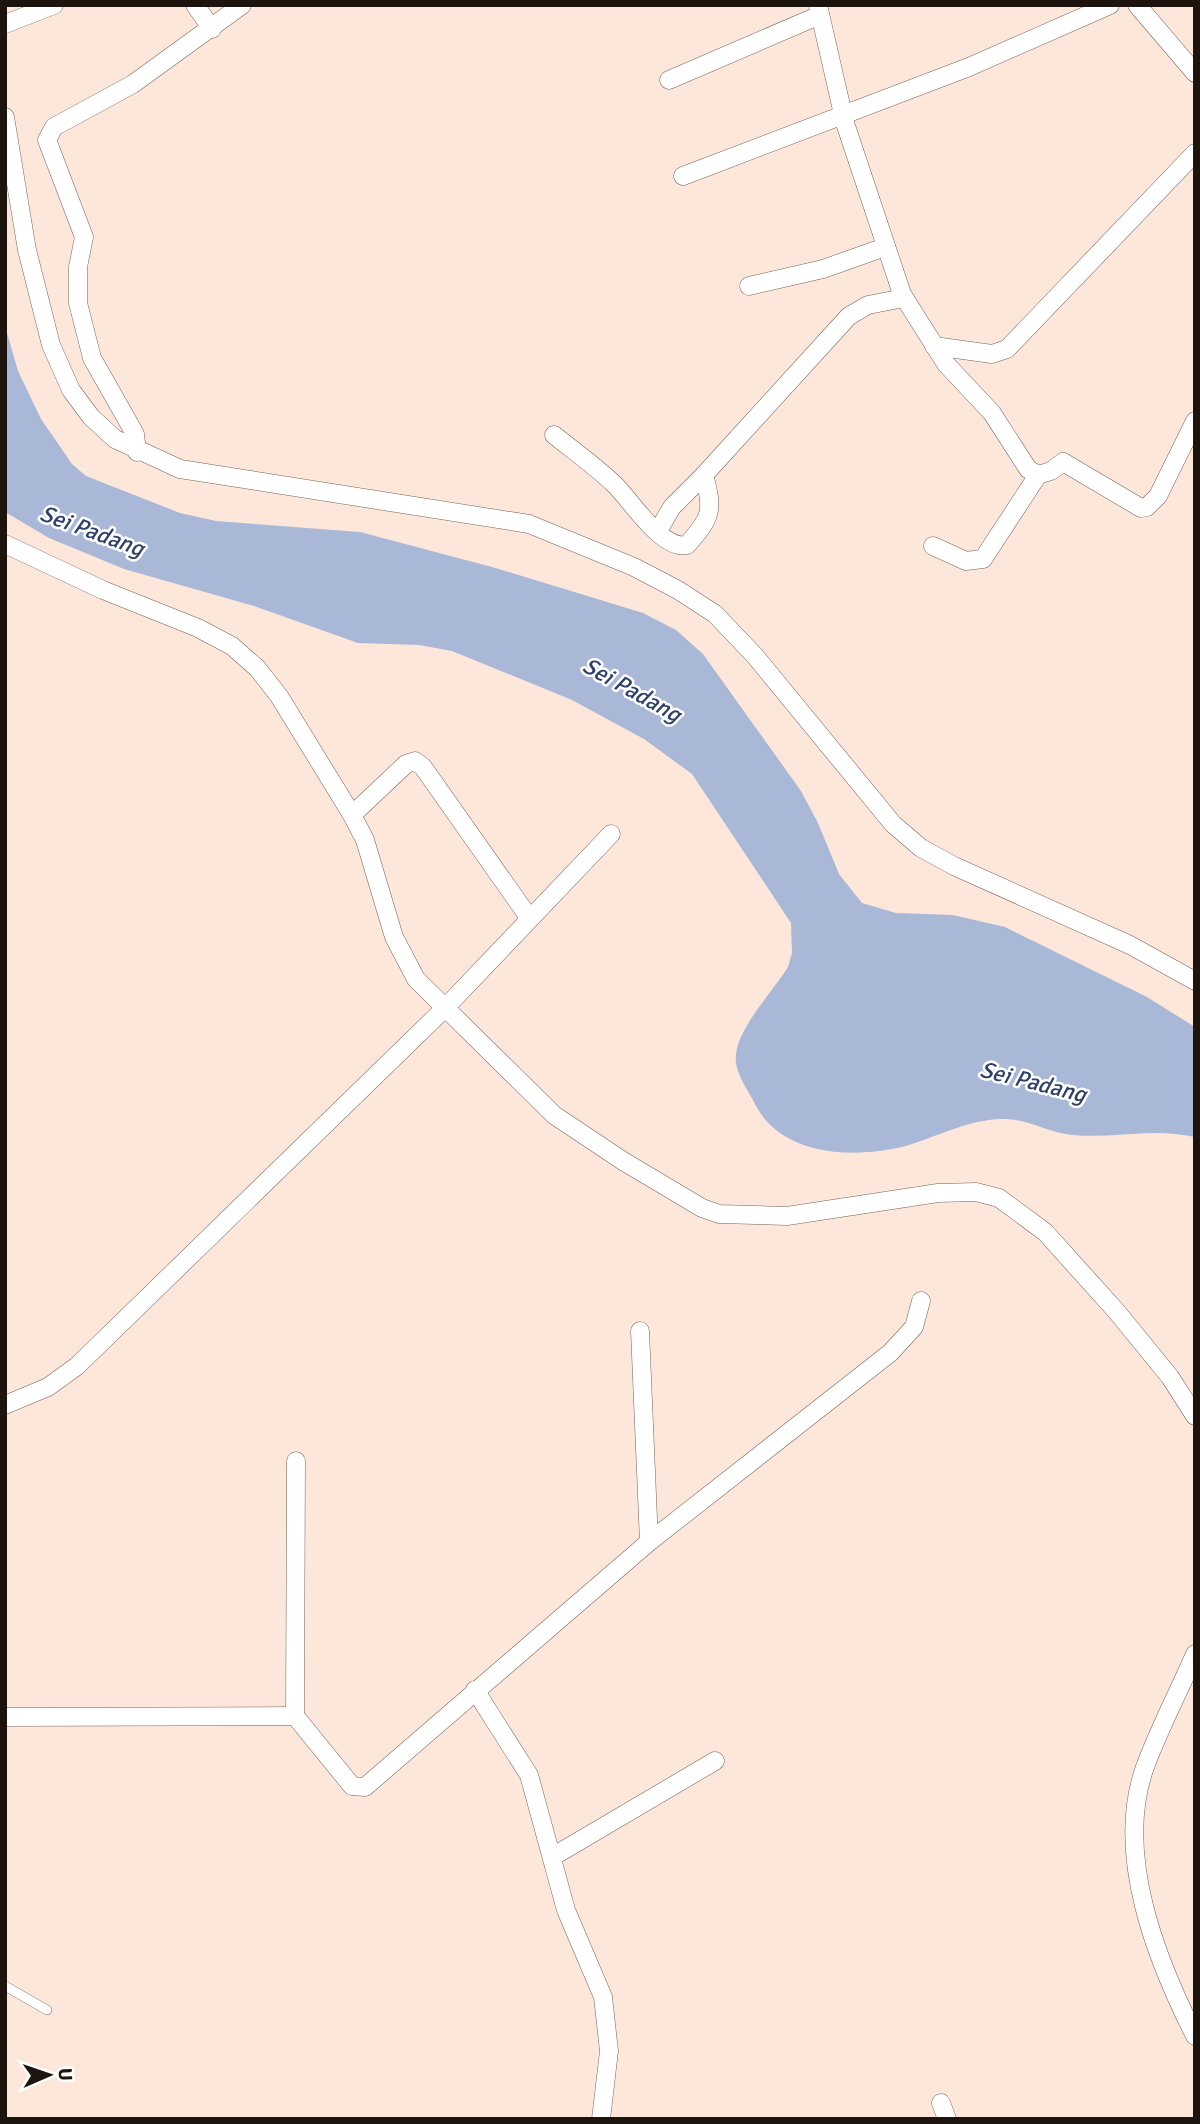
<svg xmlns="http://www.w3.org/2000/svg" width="1200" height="2124" viewBox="0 0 1200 2124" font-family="Signika,sans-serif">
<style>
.water{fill:#a9b8d6}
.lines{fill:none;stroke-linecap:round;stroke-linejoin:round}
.service-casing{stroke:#786154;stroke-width:10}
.minor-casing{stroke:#786154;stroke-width:19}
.service{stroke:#fff;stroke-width:9}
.minor{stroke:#fff;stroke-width:18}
.labels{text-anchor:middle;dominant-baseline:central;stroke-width:5;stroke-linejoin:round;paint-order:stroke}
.water-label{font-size:23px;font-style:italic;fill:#2e416b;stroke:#fff}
</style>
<rect width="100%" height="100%" fill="#fde7db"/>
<path class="water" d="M5,326L18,371L41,419L72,464L86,476L180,513L216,521L360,532L492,567L643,613L676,630L703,654L801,791L818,823L839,874L862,903L896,913L953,915L1005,927L1147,997L1195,1027V1137C1151,1127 1115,1139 1073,1135C1048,1133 1027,1118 1001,1119C968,1120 941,1135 909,1145C859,1159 784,1158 756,1106C750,1093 738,1078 736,1063C732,1033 772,993 788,967L792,953L791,923L692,774L644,739L572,700L452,651L419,645L358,643L254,606L124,569L49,538L5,512Z"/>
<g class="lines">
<g class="service-casing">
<path id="service" d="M5,1986L47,2010"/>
</g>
<g class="minor-casing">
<g id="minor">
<path d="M195,5L212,29"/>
<path d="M818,5L845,123L902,294L946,364L992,413L1028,469L1038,475L1051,471L1063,462L1141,508L1147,507L1158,496L1195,421"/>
<path d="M1137,5L1195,73"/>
<path d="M5,24L54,5"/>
<path d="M669,80L820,15"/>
<path d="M5,117L27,250L51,345L71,390L91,417L115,439L180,469L529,524L634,567L678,590L715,614L755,656L893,824L921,848L954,866L1130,945L1195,981"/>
<path d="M683,176L969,67L1110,5"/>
<path d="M749,286L823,269L885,247"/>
<path d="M934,346L992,354L1007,349L1195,153"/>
<path d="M554,435C574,451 595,466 614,484C630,499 662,551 687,545C711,518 714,511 704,475L849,316L868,305L904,298"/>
<path d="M137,452L135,434L92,358L78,303V267L84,237L47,140L54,127L133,84L242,5"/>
<path d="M658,531L672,507L704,475"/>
<path d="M5,544L103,590L198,628L232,646L257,668L279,696L352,815L365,840L394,937L416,979L554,1115L623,1161L702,1208L719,1214L787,1216L938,1193L976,1192L999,1198L1045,1232L1117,1312L1170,1377L1195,1416"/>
<path d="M933,546L966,561L983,559L1038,475"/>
<path d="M352,815L406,764L415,761L423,767L530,919"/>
<path d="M640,1331L649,1542"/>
<path d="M5,1405L48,1387L77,1366L445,1008L611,834"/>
<path d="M1195,1654C1179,1691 1159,1729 1145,1767C1114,1853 1156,1959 1195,2036"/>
<path d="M475,1690L529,1775L566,1910L603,1997L609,2051L601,2119"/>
<path d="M295,1716L296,1461"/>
<path d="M5,1717L295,1716L352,1786L365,1787L649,1542L890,1353L914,1327L921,1301"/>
<path d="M552,1857L715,1761"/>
<path d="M941,2103L947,2119"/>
</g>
</g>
<use href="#service" class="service"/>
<use href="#minor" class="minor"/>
</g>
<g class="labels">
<g class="water-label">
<text transform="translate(92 531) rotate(20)">Sei Padang</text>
<text transform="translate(632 690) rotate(29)">Sei Padang</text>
<text transform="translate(1033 1082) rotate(14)">Sei Padang</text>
</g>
</g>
<rect width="1200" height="2124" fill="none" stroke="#1d140e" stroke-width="14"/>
<g transform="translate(49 2075) rotate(88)" stroke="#ffffff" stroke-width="5" paint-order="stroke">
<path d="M0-5L12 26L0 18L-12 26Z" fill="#1d140e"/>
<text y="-10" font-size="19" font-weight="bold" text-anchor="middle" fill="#1d140e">U</text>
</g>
</svg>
